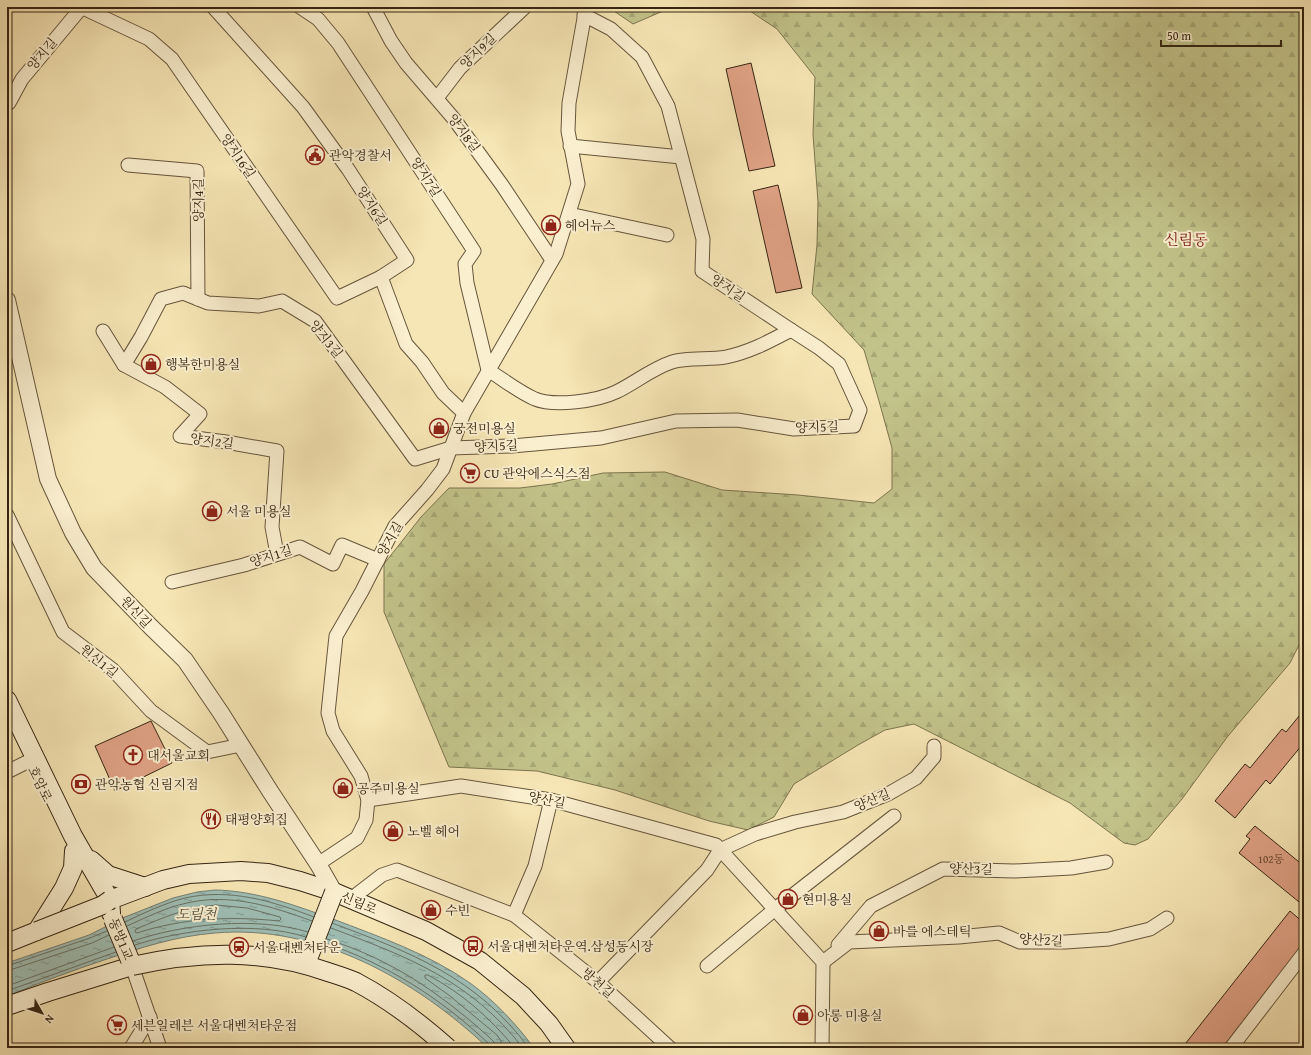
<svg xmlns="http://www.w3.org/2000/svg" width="1311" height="1055" viewBox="0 0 1311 1055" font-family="'Gentium Book Plus','Noto Serif KR',serif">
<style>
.forest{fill:url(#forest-firs);stroke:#7c744e}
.water{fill:url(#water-ripples);stroke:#758174}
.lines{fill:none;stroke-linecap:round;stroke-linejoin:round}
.shore{stroke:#6a7264;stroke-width:1}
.building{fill:#e0a285;stroke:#352513}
.minor-casing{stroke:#66553c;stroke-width:15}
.tertiary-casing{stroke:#66553c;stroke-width:18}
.secondary-casing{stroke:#352513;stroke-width:20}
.minor{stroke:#faefcf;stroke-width:13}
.tertiary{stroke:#faefcf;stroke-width:16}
.secondary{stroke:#faefcf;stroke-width:18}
.secondary-bridge-casing{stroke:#352513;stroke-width:20;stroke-linecap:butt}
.secondary-bridge{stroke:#faefcf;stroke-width:18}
.labels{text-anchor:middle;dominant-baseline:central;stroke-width:4;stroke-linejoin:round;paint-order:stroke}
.number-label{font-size:11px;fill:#604430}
.street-label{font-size:13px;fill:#352513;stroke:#faefcf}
.poi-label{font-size:13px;fill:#352513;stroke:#faefcf;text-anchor:start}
.water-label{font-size:14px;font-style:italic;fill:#555344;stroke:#faefcf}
.quarter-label{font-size:15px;fill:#7a1f14;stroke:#faefcf}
</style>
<defs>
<pattern id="forest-firs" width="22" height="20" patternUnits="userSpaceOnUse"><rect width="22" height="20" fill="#c2c38a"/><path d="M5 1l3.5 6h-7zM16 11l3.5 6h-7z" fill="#a7a776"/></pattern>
<pattern id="water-ripples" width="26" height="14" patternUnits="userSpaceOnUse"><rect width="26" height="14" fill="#9fbeb5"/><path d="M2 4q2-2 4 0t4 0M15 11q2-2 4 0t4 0" fill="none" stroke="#829a92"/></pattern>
</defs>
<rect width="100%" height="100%" fill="#f7e6b5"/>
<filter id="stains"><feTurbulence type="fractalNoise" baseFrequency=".005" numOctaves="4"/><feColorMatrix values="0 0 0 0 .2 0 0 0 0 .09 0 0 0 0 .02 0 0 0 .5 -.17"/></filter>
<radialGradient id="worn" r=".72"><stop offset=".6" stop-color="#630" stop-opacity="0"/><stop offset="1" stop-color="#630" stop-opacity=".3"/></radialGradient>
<g class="forest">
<path d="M608,7H679L663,11L633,24Z"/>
<path d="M744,7H1304V642L1299,645L1290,663L1228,736L1182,799L1148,839L1135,845L1124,843L1070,803L914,724L885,730L858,745L794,784L774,817L748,830L709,821L615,790L537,771L449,767L384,612V564L421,517L449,488H520L552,484L603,473L665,472L722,490L798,495L874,503L892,489V448L879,401L864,350L812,294L817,245L818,202L813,134L815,77L777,29Z"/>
</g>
<path class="water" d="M215,890C257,891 294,905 333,919C380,937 429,954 470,983C495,1001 516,1024 534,1048H488C416,980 318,924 215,933C176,936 140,948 104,960C71,971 39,983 7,996V963L89,935L125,917L173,898L197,892Z"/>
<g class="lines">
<g class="shore">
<path d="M216,905L247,908L280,917L281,919L279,921C231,916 183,918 137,933L135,932L136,929C165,917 184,908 216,905Z"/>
<path d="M125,922C144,913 165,903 185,898C230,888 272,901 314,917"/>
<path d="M332,923C412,953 476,977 529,1048"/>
<path d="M127,926C145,918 167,907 187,903C230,893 271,906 312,921"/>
<path d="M331,928C408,957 470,980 523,1048"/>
<path d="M327,939C392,960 437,991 488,1036L494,1042L496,1048"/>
<path d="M133,941C183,924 256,916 308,932"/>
<path d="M325,943C387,964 442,999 489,1044L491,1048"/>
<path d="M135,945C184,929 256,921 306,937"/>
<path d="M7,966L90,938L107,931"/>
<path d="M7,971L92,943L109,935"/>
<path d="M7,986L114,947"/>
<path d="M7,991L116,952"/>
<path d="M502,1048L501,1041L497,1035L450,996L425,978V975H428C463,994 489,1017 515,1048"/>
</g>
</g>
<g class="building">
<path d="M751,63L775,166L749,171L726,69Z"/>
<path d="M778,185L802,288L776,293L753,191Z"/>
<path d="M1304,710V747L1302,745L1270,784L1266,780L1235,818L1215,801L1245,764L1250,768L1282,729L1286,732Z"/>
<path d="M151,721L172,763L115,791L95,746Z"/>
<path d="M1255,826L1304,866V906L1239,853L1250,839L1246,836Z"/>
<path d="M1290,911L1304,923V943L1222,1048H1182Z"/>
</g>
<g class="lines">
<g class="minor-casing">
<g id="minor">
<path d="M81,7L149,39L172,59L337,298L381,277"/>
<path d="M213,7L303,107L348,169L407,260L381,277L406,344L422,362L443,393L464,413"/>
<path d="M373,7L391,41L406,63L454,119L502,185L552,260"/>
<path d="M584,15L611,29L642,57L668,106L703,239L702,271L791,330"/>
<path d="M437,98L460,68L525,7"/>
<path d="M7,104L9,103L22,79L82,7"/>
<path d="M570,146L681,157"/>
<path d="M128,165L197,171L198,299"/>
<path d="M569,214L667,235"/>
<path d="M103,331L124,365L165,387L200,414L180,436L226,442L277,451L272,527L277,554"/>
<path d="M124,365L141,337L161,299L183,293L208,303L259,306L282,301L315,321L415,459L451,448L512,446L601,438L676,421L737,420L794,429L854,426L860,410L839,364L819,348L791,330C770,341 750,352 726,357C710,360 686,357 672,362C651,369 635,383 616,392C597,401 555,407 535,399C519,392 504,380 488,370L467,283L465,264L474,251L338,43L318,19L300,7"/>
<path d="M7,515L63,632L113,670L151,711L207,752L241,745"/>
<path d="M172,582L244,565L300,547L333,564L342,545L378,560"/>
<path d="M7,772L29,761"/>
<path d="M368,800L461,786L551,800L716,845L823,962L822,1048"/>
<path d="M318,864L357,838L366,820L368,800L361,776L333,731L328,713L336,636L362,591L395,526L427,490L443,469L464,413L556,254L578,184L568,131L569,103L586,7"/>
<path d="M351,899L382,875L397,870L514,915L598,982L670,1048"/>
<path d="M514,915L535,866L551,800"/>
<path d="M838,945L871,906L943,869L1014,871L1071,868L1106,862"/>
<path d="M823,962L849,942L959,937L999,933L1020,942H1066L1109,939L1150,929L1167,918"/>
<path d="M132,966L160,1048"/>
<path d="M707,966L775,909L894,816"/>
<path d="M598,982L707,870L720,850L755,834L795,822L843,812L888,794L916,778L934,757V746"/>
<path d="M131,1048L150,1017"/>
<path d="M1231,1048L1304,953"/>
</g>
</g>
<g class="tertiary-casing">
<path id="tertiary" d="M7,300L48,479L73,533L94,568L151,627L185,660L221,713L270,791L318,864L334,892"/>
</g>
<g class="secondary-casing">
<g id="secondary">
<path d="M7,700L73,836L110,900L111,913"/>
<path d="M91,860L108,875L145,887"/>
<path d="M110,900L163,880L189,874L241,871L268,873L300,881L334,892L426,931L480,961L523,996L549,1024L566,1048"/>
<path d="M7,943L37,931L64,888L73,868L74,851"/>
<path d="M7,1006L48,992L132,966L130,960"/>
</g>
</g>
<use href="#minor" class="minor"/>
<use href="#tertiary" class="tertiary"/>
<use href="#secondary" class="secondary"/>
<g class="secondary-bridge-casing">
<g id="secondary-bridge">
<path d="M113,919L130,960"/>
<path d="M37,931L103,905L110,900"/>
<path d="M306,964L334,892"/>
<path d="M132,966C199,951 263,949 328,972C337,975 347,978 356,982C390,1000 420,1023 448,1048"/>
</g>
</g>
<use href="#secondary-bridge" class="secondary-bridge"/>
</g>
<defs>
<g id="civic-ring" transform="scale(1)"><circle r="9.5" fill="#faefcf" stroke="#8f2418" stroke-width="1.5"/><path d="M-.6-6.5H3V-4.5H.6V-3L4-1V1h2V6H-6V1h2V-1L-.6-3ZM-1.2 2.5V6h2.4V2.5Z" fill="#8f2418"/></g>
<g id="shop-ring" transform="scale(1)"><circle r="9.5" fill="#faefcf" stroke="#8f2418" stroke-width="1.5"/><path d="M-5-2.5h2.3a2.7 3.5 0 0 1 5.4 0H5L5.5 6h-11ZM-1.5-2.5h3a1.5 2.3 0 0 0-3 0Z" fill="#8f2418"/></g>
<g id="supermarket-ring" transform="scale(1)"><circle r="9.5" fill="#faefcf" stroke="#8f2418" stroke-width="1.5"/><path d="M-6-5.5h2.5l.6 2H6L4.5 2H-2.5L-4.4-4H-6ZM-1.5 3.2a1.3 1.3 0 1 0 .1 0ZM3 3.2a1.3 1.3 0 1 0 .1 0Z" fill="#8f2418"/></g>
<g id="church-ring" transform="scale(1)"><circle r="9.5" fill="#faefcf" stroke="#8f2418" stroke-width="1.5"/><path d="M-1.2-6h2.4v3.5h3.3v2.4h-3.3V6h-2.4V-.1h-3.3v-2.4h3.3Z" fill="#8f2418"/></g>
<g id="bank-ring" transform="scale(1)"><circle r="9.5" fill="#faefcf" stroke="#8f2418" stroke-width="1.5"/><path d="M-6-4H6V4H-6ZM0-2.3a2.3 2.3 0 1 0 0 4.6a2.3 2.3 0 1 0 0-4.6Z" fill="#8f2418"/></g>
<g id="restaurant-ring" transform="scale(1)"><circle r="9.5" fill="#faefcf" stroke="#8f2418" stroke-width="1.5"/><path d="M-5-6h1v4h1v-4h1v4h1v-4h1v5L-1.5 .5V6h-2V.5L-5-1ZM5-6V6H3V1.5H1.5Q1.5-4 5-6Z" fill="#8f2418"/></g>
<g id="bus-ring" transform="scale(1)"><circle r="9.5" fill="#faefcf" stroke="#8f2418" stroke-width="1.5"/><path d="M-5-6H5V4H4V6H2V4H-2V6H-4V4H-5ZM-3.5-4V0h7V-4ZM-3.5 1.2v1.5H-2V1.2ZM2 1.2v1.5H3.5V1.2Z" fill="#8f2418"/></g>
<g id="station-ring" transform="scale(1)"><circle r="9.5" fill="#faefcf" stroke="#8f2418" stroke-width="1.5"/><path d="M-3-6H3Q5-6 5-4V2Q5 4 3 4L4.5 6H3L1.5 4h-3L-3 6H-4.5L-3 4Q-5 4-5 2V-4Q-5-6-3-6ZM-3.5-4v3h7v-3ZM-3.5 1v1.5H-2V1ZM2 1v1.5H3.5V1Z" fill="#8f2418"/></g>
</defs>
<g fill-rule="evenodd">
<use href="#civic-ring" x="315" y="155"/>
<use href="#shop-ring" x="551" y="225"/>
<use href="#shop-ring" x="151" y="364"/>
<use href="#shop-ring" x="439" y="428"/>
<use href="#supermarket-ring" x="470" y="473"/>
<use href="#shop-ring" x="212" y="511"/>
<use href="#church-ring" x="133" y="755"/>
<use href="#bank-ring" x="81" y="784"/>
<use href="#shop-ring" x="343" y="788"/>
<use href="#restaurant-ring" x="211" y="819"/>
<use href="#shop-ring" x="393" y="831"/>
<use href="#shop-ring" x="788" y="899"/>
<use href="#shop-ring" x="431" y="910"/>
<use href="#shop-ring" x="879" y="931"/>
<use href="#bus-ring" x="473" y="946"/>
<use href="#station-ring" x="239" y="947"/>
<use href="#shop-ring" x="803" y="1015"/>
<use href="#supermarket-ring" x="117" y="1025"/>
</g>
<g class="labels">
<g class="number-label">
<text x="1271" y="859">102동</text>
</g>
<g class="street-label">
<text transform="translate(478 51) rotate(-44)">양지9길</text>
<text transform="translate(42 54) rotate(-50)">양지길</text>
<text transform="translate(464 133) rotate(53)">양지8길</text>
<text transform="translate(238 156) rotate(56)">양지16길</text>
<text transform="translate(426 177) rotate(57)">양지7길</text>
<text transform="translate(198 200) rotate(-90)">양지4길</text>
<text transform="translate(372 206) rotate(57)">양지6길</text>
<text transform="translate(728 288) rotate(34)">양지길</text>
<text transform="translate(326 339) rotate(51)">양지3길</text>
<text transform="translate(817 427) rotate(-2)">양지5길</text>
<text transform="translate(212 441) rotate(8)">양지2길</text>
<text transform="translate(496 446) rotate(-3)">양지5길</text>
<text transform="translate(390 539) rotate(-60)">양지길</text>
<text transform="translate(271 556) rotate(-18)">양지1길</text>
<text transform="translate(136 612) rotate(46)">원신길</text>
<text transform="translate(99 661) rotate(39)">원신1길</text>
<text transform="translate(40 784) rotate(64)">호암로</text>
<text transform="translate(547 800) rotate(11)">양산길</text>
<text transform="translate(872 800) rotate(-23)">양산길</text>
<text transform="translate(971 869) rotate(1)">양산3길</text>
<text transform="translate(359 903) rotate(23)">신림로</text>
<text transform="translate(121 939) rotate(68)">동방1교</text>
<text transform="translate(1041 940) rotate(3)">양산2길</text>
<text transform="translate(598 983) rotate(41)">방천길</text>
</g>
<g class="poi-label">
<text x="329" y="155">관악경찰서</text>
<text x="565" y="225">헤어뉴스</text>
<text x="165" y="364">행복한미용실</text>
<text x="453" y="428">궁전미용실</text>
<text x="484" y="473">CU 관악에스식스점</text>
<text x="226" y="511">서울 미용실</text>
<text x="147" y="755">대서울교회</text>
<text x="95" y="784">관악농협 신림지점</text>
<text x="357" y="788">공주미용실</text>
<text x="225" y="819">태평양회집</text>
<text x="407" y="831">노벨 헤어</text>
<text x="802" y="899">현미용실</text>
<text x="445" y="910">수빈</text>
<text x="893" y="931">바를 에스테틱</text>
<text x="487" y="946">서울대벤처타운역.삼성동시장</text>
<text x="253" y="947">서울대벤처타운</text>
<text x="817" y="1015">아롱 미용실</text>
<text x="131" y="1025">세븐일레븐 서울대벤처타운점</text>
</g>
<g class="water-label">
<text x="196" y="914">도림천</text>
</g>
<g class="quarter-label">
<text x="1186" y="239">신림동</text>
</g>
</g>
<rect width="1311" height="1055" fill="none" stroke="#f7e6b5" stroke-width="24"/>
<rect x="8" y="8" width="1295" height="1039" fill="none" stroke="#352513" stroke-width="2"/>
<rect x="12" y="12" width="1287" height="1031" fill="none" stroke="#352513"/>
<g transform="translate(42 1013) rotate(129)" stroke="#faefcf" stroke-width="3" paint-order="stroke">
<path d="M0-3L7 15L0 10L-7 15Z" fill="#352513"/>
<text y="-6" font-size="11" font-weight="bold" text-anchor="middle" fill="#352513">N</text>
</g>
<path d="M1161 40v6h120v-6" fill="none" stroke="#352513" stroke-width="2"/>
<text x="1167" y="40" font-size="12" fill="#352513" stroke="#faefcf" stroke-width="3" paint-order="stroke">50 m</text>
<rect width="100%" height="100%" filter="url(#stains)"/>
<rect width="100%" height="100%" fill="url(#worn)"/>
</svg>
